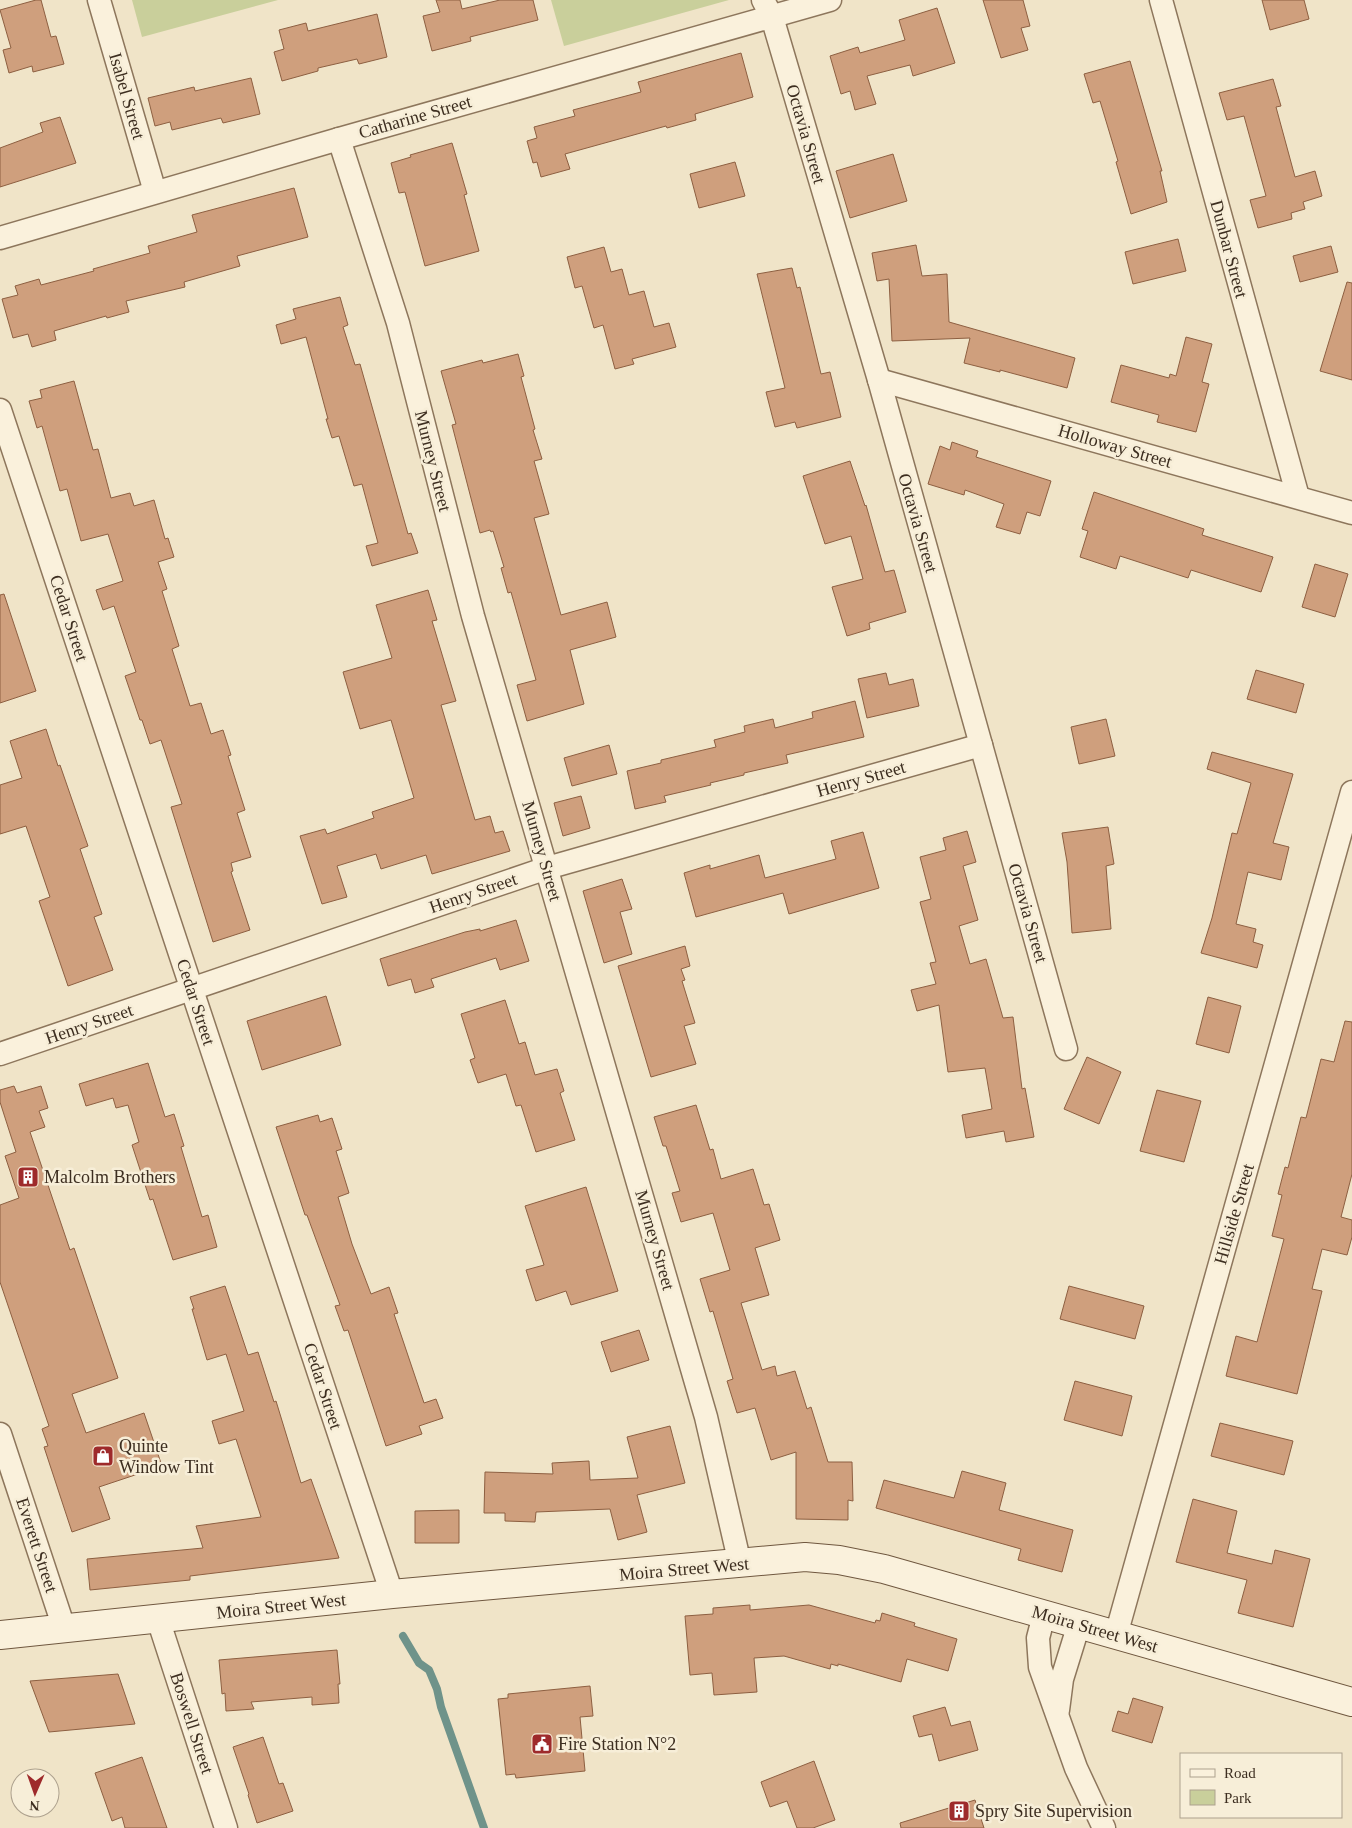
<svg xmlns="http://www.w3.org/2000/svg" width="1352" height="1828" viewBox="0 0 1352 1828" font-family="'Times New Roman',serif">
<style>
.green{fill:#c9cf9b}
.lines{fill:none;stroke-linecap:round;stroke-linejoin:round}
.stream{stroke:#6f938a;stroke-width:8}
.building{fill:#cf9f7d;stroke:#8d5f41}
.street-casing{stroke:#8d765c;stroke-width:25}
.secondary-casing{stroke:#6f573f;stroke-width:30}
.street{stroke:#faf1dc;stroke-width:22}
.secondary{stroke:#faf1dc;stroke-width:28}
.labels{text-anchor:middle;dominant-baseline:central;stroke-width:5;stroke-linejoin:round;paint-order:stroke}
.street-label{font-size:18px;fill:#3d2e20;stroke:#f7eed8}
.poi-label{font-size:18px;fill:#3d2e20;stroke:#f7eed8;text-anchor:start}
</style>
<rect width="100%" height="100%" fill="#f0e4c8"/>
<g class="green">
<path d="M132,0H278L142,37Z"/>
<path d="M551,0H729L564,46Z"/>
</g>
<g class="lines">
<path class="stream" d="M403,1636L419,1663L429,1670L437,1689L441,1707L484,1828"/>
</g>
<g class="building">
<path d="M36,0H41L51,37L56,36L64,64L33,72L32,66L9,73L3,50L11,48L0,10Z"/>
<path d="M436,0H460L462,9L500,0H533L538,20L470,37L471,41L432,51L423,16L440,12Z"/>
<path d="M983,0H1023L1030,26L1021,28L1028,50L1001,58Z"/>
<path d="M1262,0H1304L1309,19L1270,30Z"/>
<path d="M937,8L955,63L913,76L910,65L867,76L876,104L855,110L850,91L841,94L830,56L858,47L860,53L905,40L899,20Z"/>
<path d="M377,14L387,57L359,64L357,59L318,68V71L282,81L274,52L284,49L279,30L306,23L308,31Z"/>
<path d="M741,53L753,97L695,114L696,120L667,128L666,126L565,154L570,169L541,177L537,162L533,163L527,141L537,138L534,127L575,116L573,110L641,92L638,82Z"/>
<path d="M1130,61L1162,171H1160L1167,202L1131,214L1116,162L1118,161L1100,101L1093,103L1084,74Z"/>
<path d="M251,78L260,114L223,123L221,118L172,130L170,122L155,126L148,98L194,87L195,91Z"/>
<path d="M1273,79L1281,106L1276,107L1295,177L1315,171L1322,196L1303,202L1305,209L1291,213L1292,219L1258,228L1250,200L1266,196L1244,116L1227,120L1219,93Z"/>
<path d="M60,117L76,163L0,187V148L43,132L40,123Z"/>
<path d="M452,143L467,194L464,195L479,251L425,266L405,192L399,193L391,163L411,157L410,155Z"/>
<path d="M893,154L907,201L850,218L836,171Z"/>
<path d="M735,162L745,196L699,208L690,174Z"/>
<path d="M294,188L308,237L237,256L240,266L184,282L185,287L126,301L129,312L107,318L106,316L54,331L56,340L32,347L28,334L13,338L2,299L18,295L15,286L39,279L41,285L94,271L93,269L150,253L148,246L197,232L192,215Z"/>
<path d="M1178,239L1186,271L1133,284L1125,252Z"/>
<path d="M916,245L922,276L947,274L949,322L1075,358L1067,388L1000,370V372L964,363L970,338L892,341L889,279L877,281L872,253Z"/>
<path d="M1331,246L1338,272L1300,282L1293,256Z"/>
<path d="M604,247L611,272L622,269L629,295L644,291L654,327L669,323L676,347L632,359L634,364L615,369L603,325L594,328L582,286L575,288L567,257Z"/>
<path d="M792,268L797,288L800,287L821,374L830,372L841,417L797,428L795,422L775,427L766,392L785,388L757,274Z"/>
<path d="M1347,282L1352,283V380L1320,371Z"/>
<path d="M340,297L348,325L343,327L355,365L360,364L408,534L411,533L418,553L372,566L366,546L378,543L362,484L354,486L339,436L332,438L326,419H328L306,337L281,344L276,325L296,319L293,309Z"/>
<path d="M1186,337L1212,344L1202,382L1209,384L1196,432L1157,422L1159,415L1111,402L1121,365L1169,378L1170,374L1176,376Z"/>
<path d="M518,354L524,376L521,377L535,429L533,430L542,459L534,461L549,514L534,518L561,615L607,602L616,637L570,650L584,704L527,721L517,685L536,680L511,592L508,593L501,568L504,567L493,531L491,532L490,530L480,533L452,425L456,424L441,371L482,360L483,363Z"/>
<path d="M74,381L93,450L98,449L111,498L130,493L134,506L154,500L165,539L168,538L174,557L158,562L167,589L162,591L179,646L172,649L190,706L201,703L211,734L223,730L231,755L228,756L245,810L237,813L251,857L231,863L233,871L231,872L250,930L213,942L171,807L182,804L161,740L150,744L142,720H140L125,676L136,672L114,606L103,610L96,590L123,581L108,534L81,541L67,489L60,491L42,426L37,428L29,401L42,398L40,390Z"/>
<path d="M952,442L978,451L976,457L1051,481L1040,516L1027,512L1020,534L996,527L1004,504L965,490L964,495L928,484L940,446L950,450Z"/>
<path d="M850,461L865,506L866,505L885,572L894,570L906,612L869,623L870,629L847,636L832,587L863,579L851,536L825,544L803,476Z"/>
<path d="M1094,492L1204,529L1202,535L1273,557L1261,592L1191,570L1188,578L1120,556L1116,569L1080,557L1088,531L1082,529Z"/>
<path d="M1315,564L1348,574L1335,617L1302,607Z"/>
<path d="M428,590L437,620L432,621L456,701L441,705L475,820L490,816L495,833L503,831L510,851L432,874L426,855L381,869L376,854L337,866L347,897L322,904L300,836L325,829L327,834L374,818L372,812L414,798L391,720L360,729L343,672L392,658L376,605Z"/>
<path d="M4,594L36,691L0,703V595Z"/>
<path d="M1256,670L1304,684L1296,713L1247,699Z"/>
<path d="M886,673L889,685L913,679L919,706L867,718L858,679Z"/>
<path d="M855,701L864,737L786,755L788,763L744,773V775L710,783L711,785L664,796L666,802L635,809L627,771L661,763V760L716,747L714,740L745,732L744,726L773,719L775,728L813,718L812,712Z"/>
<path d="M1106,719L1115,756L1079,764L1071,727Z"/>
<path d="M46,729L58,766L60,765L88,846L80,849L102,914L94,917L113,970L68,986L39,901L50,897L26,826L0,834V785L22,778L10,741Z"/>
<path d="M609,745L617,774L572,786L564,758Z"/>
<path d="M1212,752L1293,774L1273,843L1289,847L1281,880L1248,872L1236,924L1256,929L1253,942L1263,945L1257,968L1201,953L1212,918L1232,833L1237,834L1251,783L1207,769Z"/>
<path d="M581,796L590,828L563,836L554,803Z"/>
<path d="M1108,827L1114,864L1106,866L1111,929L1072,933L1067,862L1062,833Z"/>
<path d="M967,831L976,862L963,866L978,920L959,926L970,964L986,959L1003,1018L1013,1017L1022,1089L1025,1088L1034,1137L1006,1142L1004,1131L966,1138L962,1115L992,1109L985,1068L948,1072L939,1005L917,1011L911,990L936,984L930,963L936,962L920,902L931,899L920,857L946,850L943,838Z"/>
<path d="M863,832L879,888L789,914L783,893L696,917L684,873L710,865V869L759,855L765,878L836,859L831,841Z"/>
<path d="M622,879L632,909L620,912L632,954L604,963L583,891Z"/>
<path d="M516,920L529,961L500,970L496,958L431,979L434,987L415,993L411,979L388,986L380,959L465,932L480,929V931Z"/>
<path d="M685,946L690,966L681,969L685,980L682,981L695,1023L684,1026L696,1064L651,1077L618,966Z"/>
<path d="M326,996L341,1045L262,1070L247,1021Z"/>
<path d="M1208,997L1241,1006L1229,1053L1196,1044Z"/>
<path d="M505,1000L519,1044L525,1042L535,1075L557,1069L564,1091L560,1093L575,1140L536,1152L521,1105L516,1106L506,1074L478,1083L470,1060L475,1058L461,1014Z"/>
<path d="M1345,1021L1352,1022V1174L1341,1217L1352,1220V1237L1347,1255L1322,1249L1312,1289L1322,1291L1297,1394L1226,1376L1236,1336L1257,1342L1284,1239L1272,1236L1282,1195L1278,1194L1285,1167L1288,1168L1301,1117L1306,1118L1321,1059L1334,1062Z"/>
<path d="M1087,1057L1121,1072L1099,1124L1064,1109Z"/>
<path d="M148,1063L165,1117L174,1114L184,1146L181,1147L202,1217L208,1215L217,1247L173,1260L153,1199L150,1200L132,1145L139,1142L128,1105L116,1108L113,1098L86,1106L79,1084Z"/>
<path d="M14,1086L17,1093L41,1086L48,1108L39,1111L45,1127L30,1132L70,1250L74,1248L118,1378L72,1394L86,1433L144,1413L162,1466L99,1487L110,1519L72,1532L44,1447L48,1446L42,1429L49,1426L0,1282V1205L19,1198L5,1156L16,1152L0,1102V1090Z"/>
<path d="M1157,1090L1201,1101L1184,1162L1140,1151Z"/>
<path d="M696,1105L710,1150L713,1149L721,1179L753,1169L764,1205L769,1204L780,1240L755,1248L769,1295L741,1303L762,1370L775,1366L777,1376L795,1371L807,1409L811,1407L828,1462H852L853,1501L848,1500V1520L796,1519V1452L771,1460L755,1408L737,1413L727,1381L733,1379L713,1311L710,1312L700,1279L730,1270L713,1213L681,1222L672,1193L680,1191L666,1146H663L654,1117Z"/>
<path d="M318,1115L320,1122L332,1118L342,1149L336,1151L349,1193L338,1197L352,1244L371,1294L389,1287L398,1313L394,1314L424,1403L436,1399L443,1418L419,1426L422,1434L386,1446L348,1330L344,1331L335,1306L340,1305L307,1215H305L276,1127Z"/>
<path d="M586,1187L618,1291L571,1305L566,1291L536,1301L526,1270L544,1265L525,1206Z"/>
<path d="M225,1286L248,1355L258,1352L274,1402L276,1401L301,1483L311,1479L339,1558L190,1576V1580L90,1590L87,1559L203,1548L196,1526L261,1517L236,1439L219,1444L212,1421L244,1411L226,1354L207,1360L192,1309H194L190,1297Z"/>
<path d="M1069,1286L1144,1306L1135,1339L1060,1319Z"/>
<path d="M639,1330L649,1360L611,1372L601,1342Z"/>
<path d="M1075,1381L1132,1396L1122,1436L1064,1420Z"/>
<path d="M1220,1423L1293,1441L1284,1475L1211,1456Z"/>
<path d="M670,1426L685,1483L637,1495L647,1532L618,1540L610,1509L536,1512L535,1522L505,1521V1513H484L485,1472L553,1474L552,1463L589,1461L590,1480L638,1478L627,1437Z"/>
<path d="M962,1471L1006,1483L999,1510L1073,1530L1062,1572L1018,1560L1021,1549L876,1508L884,1480L954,1498Z"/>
<path d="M1193,1499L1237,1511L1227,1553L1272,1564L1275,1550L1310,1559L1293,1627L1238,1613L1247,1580L1176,1562Z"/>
<path d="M459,1510V1543H415V1511Z"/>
<path d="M750,1605V1610L809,1605L875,1623L876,1620L880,1621L882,1613L915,1623L914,1626L957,1639L948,1671L907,1659L901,1682L838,1664V1666L831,1664L830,1669L784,1656L754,1658L757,1692L714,1695L712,1673L690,1675L685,1616L713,1614V1608Z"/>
<path d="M337,1650L340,1684H338L339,1703L312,1705V1697L251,1702L254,1709L226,1711L225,1693L222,1694L219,1660Z"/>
<path d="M118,1674L135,1724L49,1732L30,1681Z"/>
<path d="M590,1686L593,1716L580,1717L585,1771L516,1778L515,1774L506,1775L498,1699L508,1698V1694Z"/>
<path d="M1133,1698L1163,1707L1152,1743L1112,1731L1118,1711L1128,1714Z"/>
<path d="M945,1707L951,1726L970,1721L978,1750L939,1761L932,1734L919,1737L913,1716Z"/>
<path d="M263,1737L279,1784L283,1783L293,1811L257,1823L248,1795L249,1794L233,1747Z"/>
<path d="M142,1757L167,1828H125L122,1817L112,1821L95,1773Z"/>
<path d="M814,1761L835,1820L813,1828H797L787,1801L770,1807L761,1782Z"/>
<path d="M975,1800L984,1828H901L900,1823Z"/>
</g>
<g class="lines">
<g class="street-casing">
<g id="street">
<path d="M99,0L155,192"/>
<path d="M763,0L772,17L879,380L1066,1049"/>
<path d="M1161,0L1298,497"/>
<path d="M339,139L398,323L473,616L706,1417L740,1564"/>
<path d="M0,238L339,139L830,0"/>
<path d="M879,380L1352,513"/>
<path d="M0,410L392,1594"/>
<path d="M0,1054L547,868L981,745"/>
<path d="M0,1434L64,1628"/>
<path d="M1044,1615L1038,1638L1040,1667L1076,1768L1104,1828"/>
<path d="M158,1619L226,1828"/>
<path d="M1116,1635L1352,792"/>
<path d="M1058,1710L1062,1679L1079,1624"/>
</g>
</g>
<g class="secondary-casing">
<path id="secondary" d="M0,1635L392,1594L805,1557L839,1560L884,1569L1352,1702"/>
</g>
<use href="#street" class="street"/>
<use href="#secondary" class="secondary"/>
</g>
<defs>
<g id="building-square" transform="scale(1.125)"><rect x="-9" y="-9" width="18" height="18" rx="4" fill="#9e2a2b" stroke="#f7eed8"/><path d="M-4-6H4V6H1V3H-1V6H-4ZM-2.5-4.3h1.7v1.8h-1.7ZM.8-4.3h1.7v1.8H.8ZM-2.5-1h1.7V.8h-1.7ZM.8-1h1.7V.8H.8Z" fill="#fff"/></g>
<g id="shop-square" transform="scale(1.125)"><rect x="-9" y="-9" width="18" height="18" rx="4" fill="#9e2a2b" stroke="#f7eed8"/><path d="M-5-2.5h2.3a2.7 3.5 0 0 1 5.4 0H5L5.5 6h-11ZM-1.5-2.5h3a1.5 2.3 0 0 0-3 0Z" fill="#fff"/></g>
<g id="civic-square" transform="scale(1.125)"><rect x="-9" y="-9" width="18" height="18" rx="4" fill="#9e2a2b" stroke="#f7eed8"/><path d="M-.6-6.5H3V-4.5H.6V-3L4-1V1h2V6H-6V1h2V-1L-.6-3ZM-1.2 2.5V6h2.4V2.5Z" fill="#fff"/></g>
</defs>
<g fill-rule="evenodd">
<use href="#building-square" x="28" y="1177"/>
<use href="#shop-square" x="103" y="1456"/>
<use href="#civic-square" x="542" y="1744"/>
<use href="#building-square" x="959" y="1811"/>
</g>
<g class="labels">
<g class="street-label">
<text transform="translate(127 96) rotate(74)">Isabel Street</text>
<text transform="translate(415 117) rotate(-16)">Catharine Street</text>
<text transform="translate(806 134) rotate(74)">Octavia Street</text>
<text transform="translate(1229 249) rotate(75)">Dunbar Street</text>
<text transform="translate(1115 446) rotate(16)">Holloway Street</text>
<text transform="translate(433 461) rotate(76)">Murney Street</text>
<text transform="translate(918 523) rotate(74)">Octavia Street</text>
<text transform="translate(69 618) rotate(72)">Cedar Street</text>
<text transform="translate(861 779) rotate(-16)">Henry Street</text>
<text transform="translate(542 851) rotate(74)">Murney Street</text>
<text transform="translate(473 893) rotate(-19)">Henry Street</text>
<text transform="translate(1028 913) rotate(74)">Octavia Street</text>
<text transform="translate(196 1002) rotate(72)">Cedar Street</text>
<text transform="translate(89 1024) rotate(-19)">Henry Street</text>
<text transform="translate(1234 1214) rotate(-74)">Hillside Street</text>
<text transform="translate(655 1240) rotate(74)">Murney Street</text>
<text transform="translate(323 1386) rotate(72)">Cedar Street</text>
<text transform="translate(37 1545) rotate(72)">Everett Street</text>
<text transform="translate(684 1569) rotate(-5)">Moira Street West</text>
<text transform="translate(281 1606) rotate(-6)">Moira Street West</text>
<text transform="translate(1095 1629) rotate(16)">Moira Street West</text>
<text transform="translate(192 1723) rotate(72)">Boswell Street</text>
</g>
<g class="poi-label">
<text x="44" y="1177">Malcolm Brothers</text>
<text x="119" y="1446">Quinte<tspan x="119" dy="21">Window Tint</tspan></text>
<text x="558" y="1744">Fire Station N°2</text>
<text x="975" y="1811">Spry Site Supervision</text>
</g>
</g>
<rect x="1180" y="1753" width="162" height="65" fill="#f7eed8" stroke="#ada18e"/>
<rect x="1190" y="1769" width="25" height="8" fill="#faf1dc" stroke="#ada18e"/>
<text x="1224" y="1778" font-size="15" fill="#3d2e20">Road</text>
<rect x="1190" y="1790" width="25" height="15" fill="#c9cf9b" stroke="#ada18e"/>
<text x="1224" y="1803" font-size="15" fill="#3d2e20">Park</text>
<g transform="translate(35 1793) rotate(182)"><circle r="24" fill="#f7eed8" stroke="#ada18e"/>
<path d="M0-4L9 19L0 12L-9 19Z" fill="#9e2a2b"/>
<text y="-8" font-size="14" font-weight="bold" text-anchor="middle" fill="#3d2e20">N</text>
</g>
</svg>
